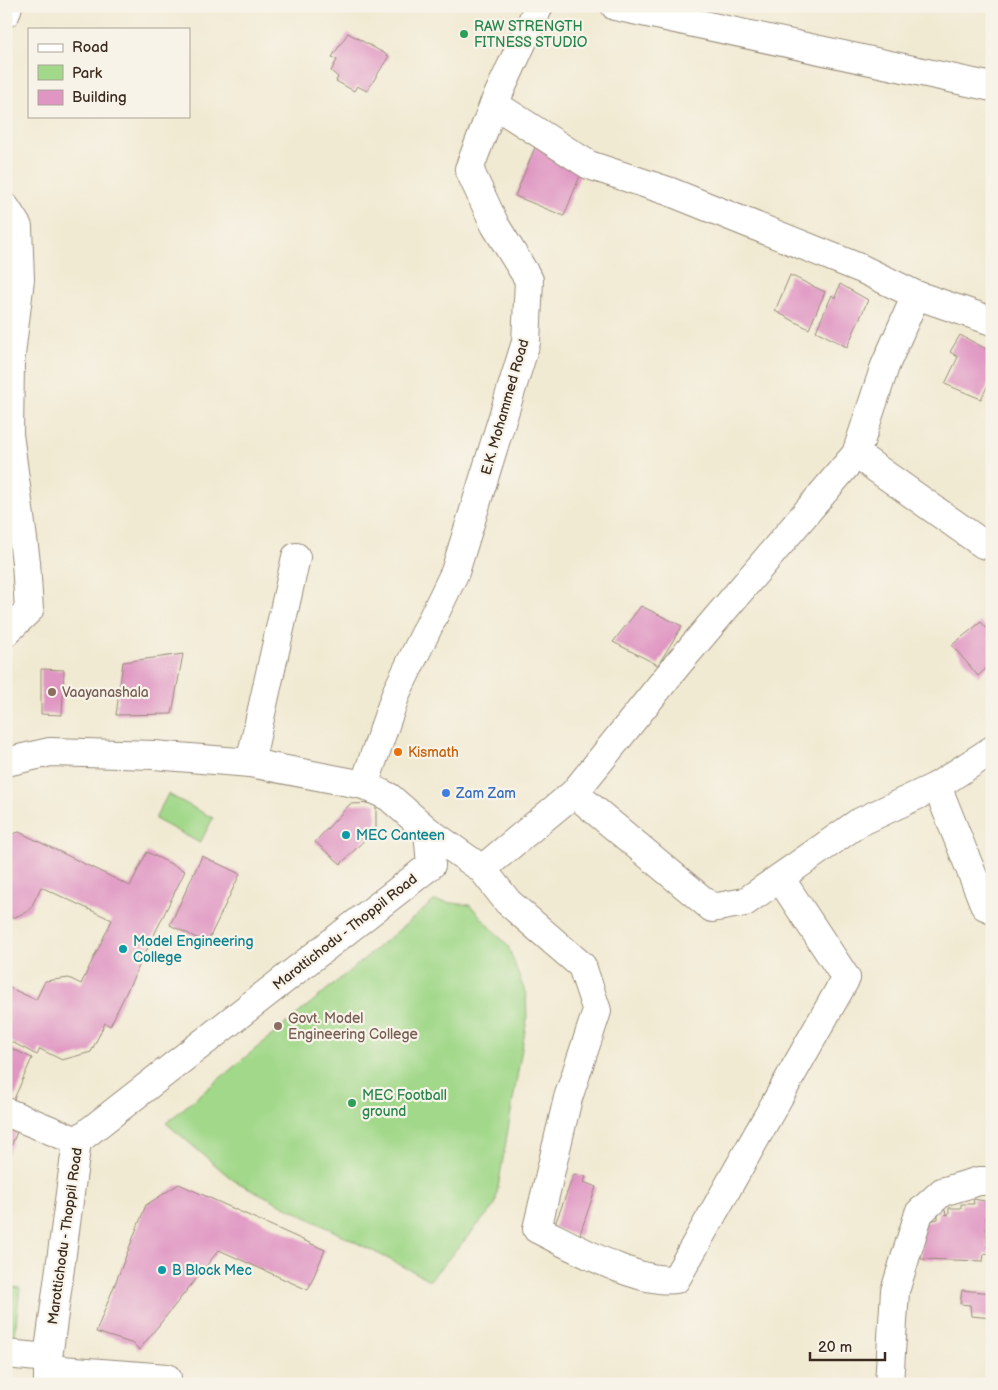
<svg xmlns="http://www.w3.org/2000/svg" width="998" height="1390" viewBox="0 0 998 1390" font-family="'Balsamiq Sans',sans-serif">
<style>
.green{fill:#a1d889;stroke:#6e8154}
.building{fill:#e096c3}
.lines{fill:none;stroke-linecap:round;stroke-linejoin:round}
.minor-casing{stroke:#968a78;stroke-width:30}
.minor{stroke:#fff;stroke-width:28}
.leisure-dot{fill:#2e9e5b;stroke:#f7f3e8;stroke-width:2}
.education-dot{fill:#8d6e63;stroke:#f7f3e8;stroke-width:2}
.food-dot{fill:#e8710a;stroke:#f7f3e8;stroke-width:2}
.shop-dot{fill:#3f7fe0;stroke:#f7f3e8;stroke-width:2}
.culture-dot{fill:#0f9aa8;stroke:#f7f3e8;stroke-width:2}
.labels{text-anchor:middle;dominant-baseline:central;stroke-width:4.5;stroke-linejoin:round;paint-order:stroke}
.leisure-label{font-size:14px;fill:#27864d;stroke:#f7f3e8;text-anchor:start}
.street-label{font-size:14px;fill:#3b2a1e;stroke:#f7f3e8}
.education-label{font-size:14px;fill:#785e54;stroke:#f7f3e8;text-anchor:start}
.food-label{font-size:14px;fill:#c56008;stroke:#f7f3e8;text-anchor:start}
.shop-label{font-size:14px;fill:#366cbe;stroke:#f7f3e8;text-anchor:start}
.culture-label{font-size:14px;fill:#0d838f;stroke:#f7f3e8;text-anchor:start}
</style>
<rect width="100%" height="100%" fill="#f7f3e8"/>
<filter id="ink" filterUnits="userSpaceOnUse"><feTurbulence type="fractalNoise" baseFrequency=".02" numOctaves="2"/><feDisplacementMap in="SourceGraphic" scale="10" xChannelSelector="R" yChannelSelector="G"/><feConvolveMatrix kernelMatrix="1 2 1 2 8 2 1 2 1" color-interpolation-filters="sRGB"/></filter>
<filter id="wash" filterUnits="userSpaceOnUse"><feTurbulence type="fractalNoise" baseFrequency=".0096" numOctaves="4" result="noise"/><feDisplacementMap in="SourceGraphic" scale="20" xChannelSelector="R" yChannelSelector="G"/><feGaussianBlur stdDeviation="1.12" result="paint"/><feColorMatrix in="noise" values="0 0 0 0 0 0 0 0 0 0 0 0 0 0 0 0 0 1.4 0 .05"/><feComposite in="paint" operator="in"/></filter>
<g filter="url(#wash)">
<rect width="100%" height="100%" fill="#f1ead3"/>
<g class="green">
<path d="M168,794L213,818L200,843L155,819Z"/>
<path d="M434,901L470,905L508,946L526,995L527,1019L495,1205L430,1280L233,1180L166,1123Z"/>
<path d="M6,1286L20,1288L14,1342L6,1341Z"/>
</g>
<g id="blocks">
<g class="building">
<path d="M348,33L389,56L367,91L357,86L354,91L336,81L338,77L331,71L337,60L332,57Z"/>
<path d="M536,145L583,168L564,216L515,196Z"/>
<path d="M790,275L825,292L809,329L775,311Z"/>
<path d="M840,284L868,300L847,347L816,331L832,295L835,298Z"/>
<path d="M960,335L992,352V377L981,399L945,384L958,357L950,352Z"/>
<path d="M641,606L682,626L658,665L613,642Z"/>
<path d="M981,622L992,634V663L978,676L952,645Z"/>
<path d="M183,654L172,714L116,715L123,662Z"/>
<path d="M41,669L64,670L62,715L41,714Z"/>
<path d="M376,803V828L341,864L315,842L350,804Z"/>
<path d="M19,832L130,886L147,852L185,871L110,1026L105,1023L91,1052L62,1060L40,1049L37,1055L6,1039V986L36,1000L45,981L69,978L81,984L112,920L41,887L30,910L13,918L6,915V836Z"/>
<path d="M202,856L240,874L207,943L170,925Z"/>
<path d="M6,1046L32,1058L11,1106L6,1104Z"/>
<path d="M6,1128L17,1132L6,1158Z"/>
<path d="M574,1174L586,1177L584,1182L596,1187L579,1237L554,1227Z"/>
<path d="M179,1184L325,1250L308,1290L219,1250L139,1350L134,1344L96,1332L146,1205Z"/>
<path d="M973,1199L985,1201L987,1248H991L990,1253L984,1254L983,1261L921,1259L922,1223L938,1219V1212L945,1210L946,1215L949,1214V1208H961V1204H974Z"/>
<path d="M962,1290L992,1293V1318L971,1316L970,1305L960,1304Z"/>
</g>
</g>
</g>
<g filter="url(#ink)">
<use href="#blocks" fill-opacity="0" stroke="#968a78" stroke-width="1"/>
<g class="lines">
<g class="minor-casing">
<g id="minor">
<path d="M615,6L992,87"/>
<path d="M6,13L8,6"/>
<path d="M494,104L589,165L668,191L862,269L916,295L992,321"/>
<path d="M6,208L18,227L20,279L10,363L9,434L26,562L29,610L6,632"/>
<path d="M856,454L983,544L992,546"/>
<path d="M6,762L50,752L154,755L250,763L364,785L389,797L428,831L431,865L77,1141L48,1358V1384"/>
<path d="M250,763L296,557"/>
<path d="M364,785L397,691L455,572L526,342L529,280L495,225L469,169L494,104L539,6"/>
<path d="M937,786L985,906L992,909"/>
<path d="M574,793L712,908L745,902L858,823L937,786L992,750"/>
<path d="M428,831L482,869L508,902L582,966L597,1011L568,1098L537,1229C572,1246 639,1285 676,1279L846,978L780,878"/>
<path d="M482,869L574,793L677,665L856,454L885,366L916,295"/>
<path d="M6,1112L77,1141"/>
<path d="M6,1354L48,1358"/>
<path d="M48,1369L167,1378"/>
<path d="M889,1384L895,1291L919,1213L942,1192L979,1181H992"/>
</g>
</g>
<use href="#minor" class="minor"/>
</g>
</g>
<g class="leisure-dot">
<circle cx="464" cy="34" r="5"/>
<circle cx="352" cy="1103" r="5"/>
</g>
<g class="education-dot">
<circle cx="52" cy="692" r="5"/>
<circle cx="278" cy="1026" r="5"/>
</g>
<circle class="food-dot" cx="398" cy="752" r="5"/>
<circle class="shop-dot" cx="446" cy="793" r="5"/>
<g class="culture-dot">
<circle cx="346" cy="835" r="5"/>
<circle cx="123" cy="949" r="5"/>
<circle cx="162" cy="1270" r="5"/>
</g>
<g class="labels">
<g class="leisure-label">
<text x="474" y="26">RAW STRENGTH<tspan x="474" dy="16">FITNESS STUDIO</tspan></text>
<text x="362" y="1095">MEC Football<tspan x="362" dy="16">ground</tspan></text>
</g>
<g class="street-label">
<text transform="translate(505 407) rotate(-74)">E.K. Mohammed Road</text>
<text transform="translate(345 932) rotate(-38)">Marottichodu - Thoppil Road</text>
<text transform="translate(65 1236) rotate(-82)">Marottichodu - Thoppil Road</text>
</g>
<g class="education-label">
<text x="62" y="692">Vaayanashala</text>
<text x="288" y="1018">Govt. Model<tspan x="288" dy="16">Engineering College</tspan></text>
</g>
<g class="food-label">
<text x="408" y="752">Kismath</text>
</g>
<g class="shop-label">
<text x="456" y="793">Zam Zam</text>
</g>
<g class="culture-label">
<text x="356" y="835">MEC Canteen</text>
<text x="133" y="941">Model Engineering<tspan x="133" dy="16">College</tspan></text>
<text x="172" y="1270">B Block Mec</text>
</g>
</g>
<rect width="998" height="1390" fill="none" stroke="#f7f3e8" stroke-width="25"/>
<rect x="28" y="28" width="162" height="90" fill="#f7f3e8" stroke="#aca397"/>
<rect x="38" y="44" width="25" height="8" fill="#ffffff" stroke="#aca397"/>
<text x="72" y="52" font-size="15" fill="#3b2a1e">Road</text>
<rect x="38" y="65" width="25" height="15" fill="#a1d889" stroke="#aca397"/>
<text x="72" y="78" font-size="15" fill="#3b2a1e">Park</text>
<rect x="38" y="90" width="25" height="15" fill="#e096c3" stroke="#aca397"/>
<text x="72" y="102" font-size="15" fill="#3b2a1e">Building</text>
<path d="M810 1352v8h75v-8" fill="none" stroke="#3b2a1e" stroke-width="2.5"/>
<text x="818" y="1352" font-size="15" fill="#3b2a1e" stroke="#f7f3e8" stroke-width="4" paint-order="stroke">20 m</text>
</svg>
